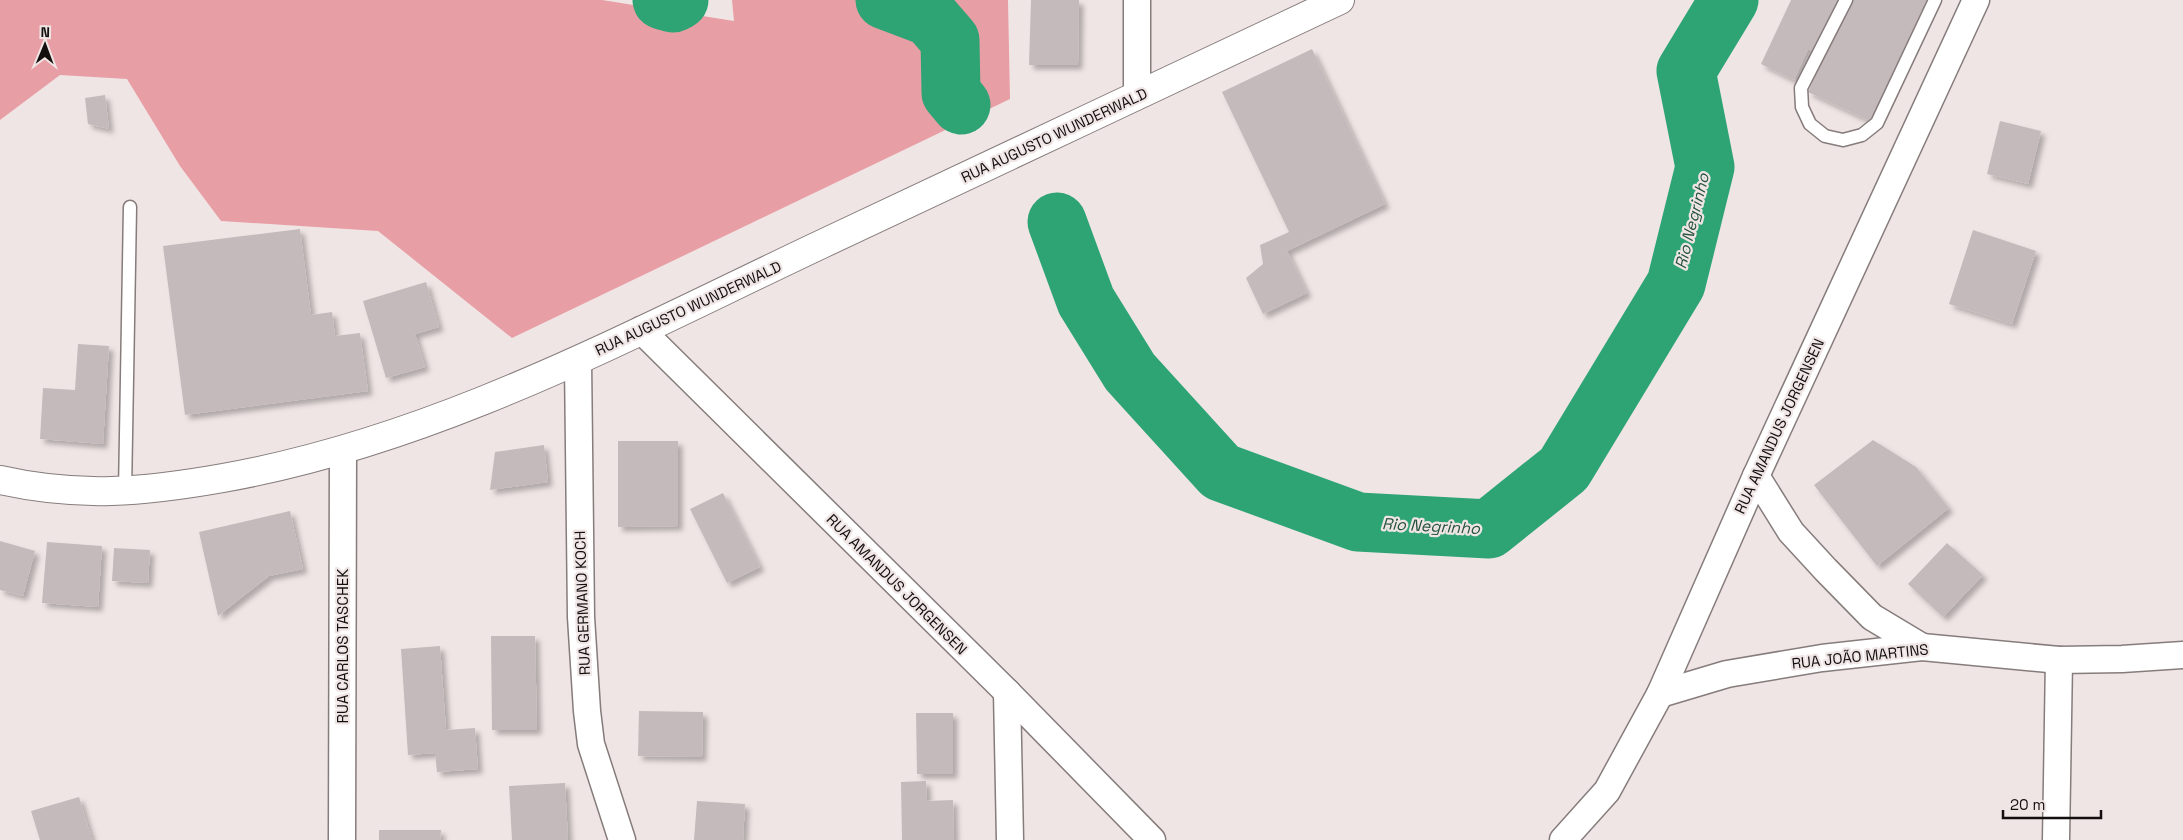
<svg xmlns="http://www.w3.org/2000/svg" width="2183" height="840" viewBox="0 0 2183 840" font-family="'Space Grotesk',sans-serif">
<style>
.green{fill:#e89ea5}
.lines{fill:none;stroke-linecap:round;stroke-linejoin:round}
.river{stroke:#2ea475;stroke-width:59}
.building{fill:#c5babb;filter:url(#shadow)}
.service-casing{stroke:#867c7c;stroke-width:15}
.minor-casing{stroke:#867c7c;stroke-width:29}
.secondary-casing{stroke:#867c7c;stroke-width:30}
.service{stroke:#fff;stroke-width:12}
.minor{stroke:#fff;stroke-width:26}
.secondary{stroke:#fff;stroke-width:28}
.labels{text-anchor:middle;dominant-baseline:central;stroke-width:4.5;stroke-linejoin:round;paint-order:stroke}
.street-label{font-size:15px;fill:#130f0f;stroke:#f0e5e5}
.water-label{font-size:16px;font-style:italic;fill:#25533e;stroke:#f0e5e5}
</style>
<defs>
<filter id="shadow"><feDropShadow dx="4.5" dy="4.5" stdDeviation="2.5" flood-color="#0004"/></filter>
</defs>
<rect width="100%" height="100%" fill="#f0e5e5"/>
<path class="green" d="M0,0H602L734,21L732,0H1008L1010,99L512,338L378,231L221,221L180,166L127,79L60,75L0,120Z"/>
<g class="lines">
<g class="river">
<path d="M662,0L673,3L679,0"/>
<path d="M885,0L930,17L950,40L951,93L961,105"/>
<path d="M1057,222L1086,301L1130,372L1221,472L1358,522L1489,529L1564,469L1676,284L1705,167L1686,71L1729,0"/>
</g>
</g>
<g class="building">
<path d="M1031,0H1079L1078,65H1029Z"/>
<path d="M1791,0H1927L1870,121L1808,92L1824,57L1808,49L1794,80L1761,64Z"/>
<path d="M1312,49L1385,204L1287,251L1307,293L1263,314L1246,278L1263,264L1260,245L1289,232L1222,92Z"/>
<path d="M105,95L109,129L88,124L85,98Z"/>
<path d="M2000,121L2041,131L2028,184L1987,174Z"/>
<path d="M300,229L311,315L332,312L335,336L360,333L368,391L185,415L163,246Z"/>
<path d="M1973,230L2036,251L2012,324L1949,304Z"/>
<path d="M426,282L439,327L415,334L425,367L386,378L363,301Z"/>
<path d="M78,344L109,346L103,444L40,439L43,388L75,390Z"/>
<path d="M1873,440L1916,467L1949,508L1877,566L1814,485Z"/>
<path d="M618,441H678V526L618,527Z"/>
<path d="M544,445L548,482L490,490L495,452Z"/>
<path d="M723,493L760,567L727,583L690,509Z"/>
<path d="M290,511L303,569L269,576L218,616L199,532Z"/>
<path d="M0,541L35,551L23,596L0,590Z"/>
<path d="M47,542L102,546L98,607L42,603Z"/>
<path d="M1947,543L1983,575L1943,617L1908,584Z"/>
<path d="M114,548L150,550L148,583L112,581Z"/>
<path d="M491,636H535L537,730H492Z"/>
<path d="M440,646L446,730L475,728L478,769L437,772L435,753L408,755L401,649Z"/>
<path d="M639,711L703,712L702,757L638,756Z"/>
<path d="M916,713H953V774H917Z"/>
<path d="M926,781L927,801L953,800L954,840H902L901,782Z"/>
<path d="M565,783L568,840H512L509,786Z"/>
<path d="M79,797L92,840H40L31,811Z"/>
<path d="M697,801L745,804L743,840H694Z"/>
<path d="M379,830H441L440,840H379Z"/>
</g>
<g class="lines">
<g class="service-casing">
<g id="service">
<path d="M1846,0L1801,88L1802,107L1810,124L1825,136L1843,140L1862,135L1877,123L1935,0"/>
<path d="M125,492L130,207"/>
</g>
</g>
<g class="minor-casing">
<g id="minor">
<path d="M1137,0V95"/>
<path d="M641,330L1007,692L1152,840"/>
<path d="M578,361L581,617L587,711L591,744L622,840"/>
<path d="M1756,476L1791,532L1826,570L1872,617L1922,647"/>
<path d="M1007,692L1010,840"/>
<path d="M1660,694L1727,674L1822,658L1922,647L2059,660L2122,659L2183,655"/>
<path d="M342,840L343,451"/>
<path d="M1563,840L1607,791L1660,694L1756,476L1976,0"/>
<path d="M2056,840L2059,660"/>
</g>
</g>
<g class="secondary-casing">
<path id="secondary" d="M0,480C79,498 144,492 223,478C437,440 627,336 822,244C995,163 1167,81 1340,0"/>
</g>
<use href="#service" class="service"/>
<use href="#minor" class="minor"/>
<use href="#secondary" class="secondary"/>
</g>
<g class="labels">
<g class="street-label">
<text transform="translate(1054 135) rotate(-25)">RUA AUGUSTO WUNDERWALD</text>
<text transform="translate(688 308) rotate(-25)">RUA AUGUSTO WUNDERWALD</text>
<text transform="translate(1779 426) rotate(-65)">RUA AMANDUS JORGENSEN</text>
<text transform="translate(897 584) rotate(45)">RUA AMANDUS JORGENSEN</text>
<text transform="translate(582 603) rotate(-92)">RUA GERMANO KOCH</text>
<text transform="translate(342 646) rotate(-90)">RUA CARLOS TASCHEK</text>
<text transform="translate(1860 656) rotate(-6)">RUA JOÃO MARTINS</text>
</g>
<g class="water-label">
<text transform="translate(1692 221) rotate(-76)">Rio Negrinho</text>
<text transform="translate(1431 526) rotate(3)">Rio Negrinho</text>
</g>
</g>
<g transform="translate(45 45) rotate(1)" stroke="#f0e5e5" stroke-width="4" paint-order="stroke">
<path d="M0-4L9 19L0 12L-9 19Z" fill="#130f0f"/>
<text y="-8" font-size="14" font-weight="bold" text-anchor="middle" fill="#130f0f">N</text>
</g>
<path d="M2003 810v8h98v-8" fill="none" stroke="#130f0f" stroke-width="2.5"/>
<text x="2010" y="810" font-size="15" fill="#130f0f" stroke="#f0e5e5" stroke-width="4" paint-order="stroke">20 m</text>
</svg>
